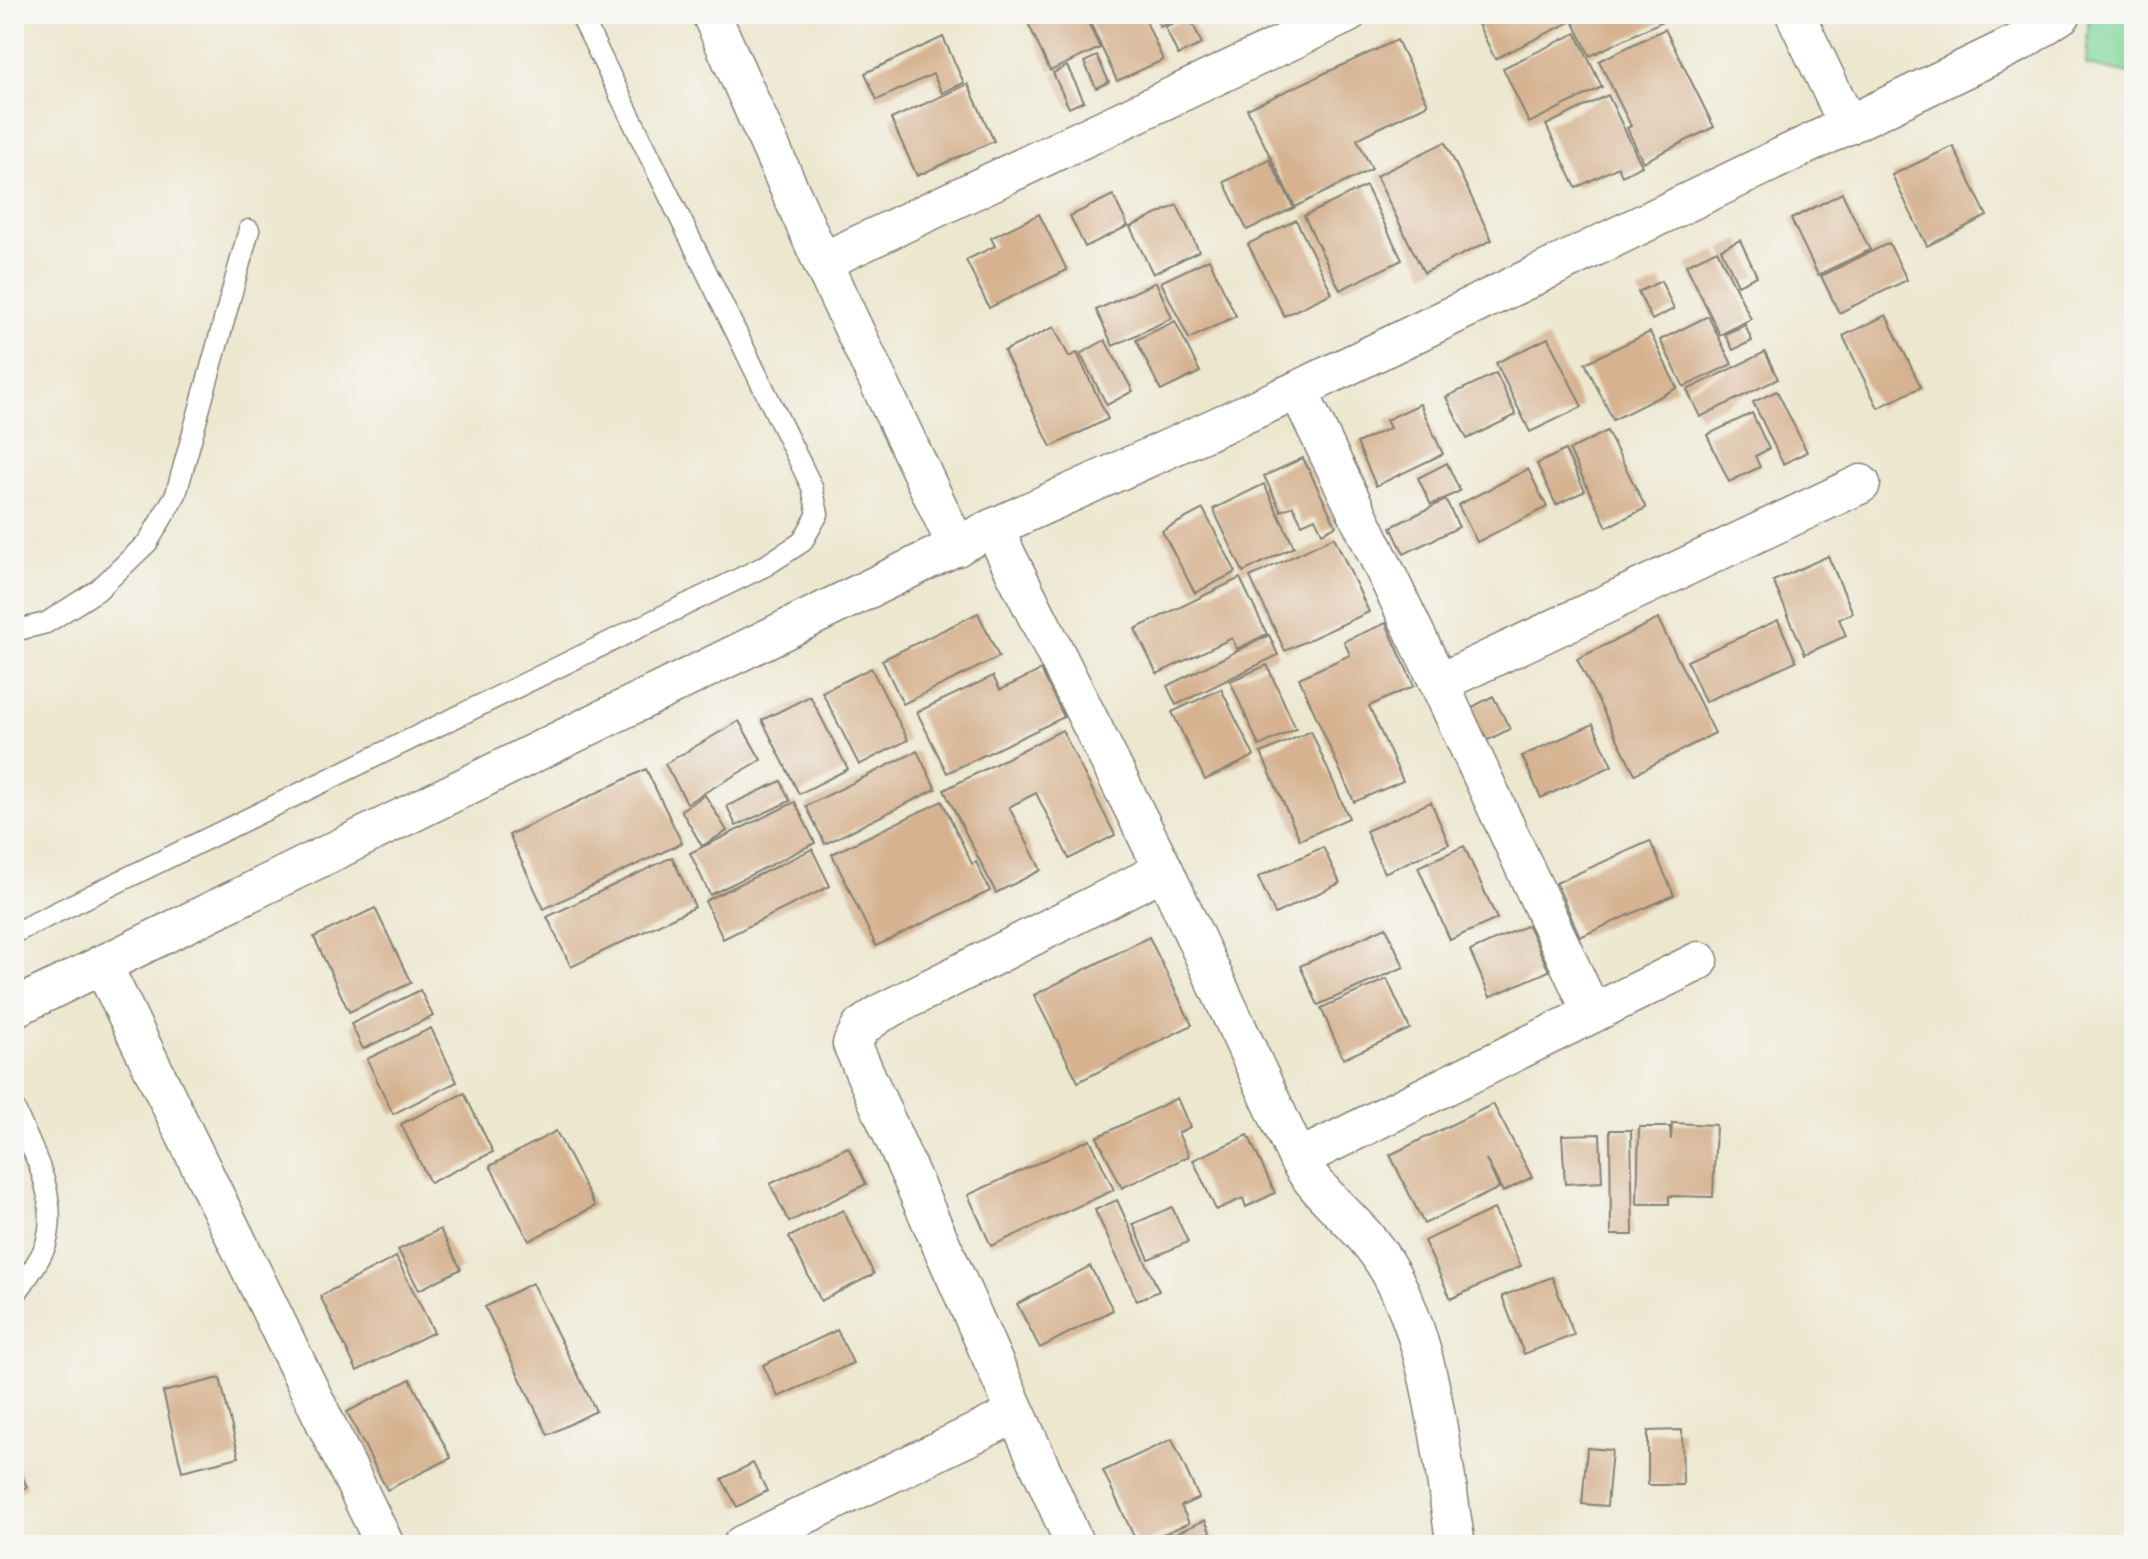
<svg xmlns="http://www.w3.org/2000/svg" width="2148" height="1559" viewBox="0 0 2148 1559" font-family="'IM FELL DW Pica',serif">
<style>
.green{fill:#7fd598;stroke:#4e785a;stroke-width:2}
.building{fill:#d6b290}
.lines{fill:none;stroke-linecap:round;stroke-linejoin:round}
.service-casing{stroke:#848276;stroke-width:23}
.minor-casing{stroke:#848276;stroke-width:41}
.service{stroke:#fff;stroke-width:20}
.minor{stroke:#fff;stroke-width:38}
</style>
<rect width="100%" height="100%" fill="#f6f6f2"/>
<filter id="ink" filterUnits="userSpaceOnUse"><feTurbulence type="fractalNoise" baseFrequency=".0125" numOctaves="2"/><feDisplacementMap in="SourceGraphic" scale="16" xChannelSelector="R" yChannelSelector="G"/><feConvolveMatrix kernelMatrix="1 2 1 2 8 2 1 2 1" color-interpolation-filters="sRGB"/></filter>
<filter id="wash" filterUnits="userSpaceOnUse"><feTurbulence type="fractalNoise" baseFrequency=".006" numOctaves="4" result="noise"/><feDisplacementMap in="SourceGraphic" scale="32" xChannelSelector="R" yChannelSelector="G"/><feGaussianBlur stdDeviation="1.8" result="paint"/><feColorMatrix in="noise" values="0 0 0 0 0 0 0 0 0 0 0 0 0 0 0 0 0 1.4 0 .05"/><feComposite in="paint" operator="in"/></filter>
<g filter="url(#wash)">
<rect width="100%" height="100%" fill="#ede7cf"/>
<path class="green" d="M2089,14H2134V75L2086,65Z"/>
<g id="blocks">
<g class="building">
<path d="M1024,14H1084L1100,48L1050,71Z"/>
<path d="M1086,14H1143L1163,60L1117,81Z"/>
<path d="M1154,14H1188L1160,27Z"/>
<path d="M1473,14H1569L1572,21L1495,59Z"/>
<path d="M1577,14H1663L1665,20L1590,56L1571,17Z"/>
<path d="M1190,17L1202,44L1178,55L1165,27Z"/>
<path d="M1665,29L1714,127L1643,162L1627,128L1631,126L1599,61Z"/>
<path d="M1576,33L1602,87L1529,123L1503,68Z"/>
<path d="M943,37L964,83L942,93L933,74L877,100L865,73Z"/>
<path d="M1397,40L1428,104L1357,139L1372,169L1295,207L1247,109Z"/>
<path d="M1097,56L1109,82L1096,88L1084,62Z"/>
<path d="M1067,66L1084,101L1069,108L1053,73Z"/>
<path d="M968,84L994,141L917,176L891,119Z"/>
<path d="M1608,95L1642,166L1622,176L1618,167L1576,188L1546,125Z"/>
<path d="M1445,142L1492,240L1424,273L1376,176Z"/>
<path d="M1953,146L1987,216L1927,246L1892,175Z"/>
<path d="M1269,159L1294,208L1247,230L1224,182Z"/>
<path d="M1366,186L1402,260L1340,290L1304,216Z"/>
<path d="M1842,193L1870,250L1818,275L1791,219Z"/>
<path d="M1113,195L1128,226L1085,247L1070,216Z"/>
<path d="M1177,205L1199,251L1153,274L1130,227Z"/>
<path d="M1039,214L1067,270L989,308L966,260L995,246L991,238Z"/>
<path d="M1296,220L1332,293L1284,316L1248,244Z"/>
<path d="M1740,240L1757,276L1738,285L1721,249Z"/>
<path d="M1889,243L1907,280L1839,313L1821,276Z"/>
<path d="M1717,250L1751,319L1720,335L1686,265Z"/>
<path d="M1209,259L1236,316L1189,339L1161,282Z"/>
<path d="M1661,281L1674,309L1652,320L1638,292Z"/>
<path d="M1156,282L1172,318L1113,346L1096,310Z"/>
<path d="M1886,315L1921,387L1878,408L1843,336Z"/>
<path d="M1708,316L1732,364L1684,387L1660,340Z"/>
<path d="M1175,321L1200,372L1161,391L1136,340Z"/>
<path d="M1745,325L1752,341L1733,350L1725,334Z"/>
<path d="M1054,327L1069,357L1077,353L1108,419L1051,447L1004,351Z"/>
<path d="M1650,332L1677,388L1613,420L1585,363Z"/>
<path d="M1548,338L1582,407L1530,432L1496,363Z"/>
<path d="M1105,340L1133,391L1107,405L1080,354Z"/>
<path d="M1765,352L1778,379L1700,417L1687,390Z"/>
<path d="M1496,373L1516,415L1467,439L1446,397Z"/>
<path d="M1777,391L1807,452L1783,464L1753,402Z"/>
<path d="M1420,404L1443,454L1376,486L1357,443L1390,428L1386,420Z"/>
<path d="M1752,413L1769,449L1755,456L1760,467L1729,482L1707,435Z"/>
<path d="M1607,431L1646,508L1607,527L1569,450Z"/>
<path d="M1565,450L1585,491L1556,505L1537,464Z"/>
<path d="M1303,458L1336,526L1322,533L1315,518L1302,524L1293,506L1281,511L1264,476Z"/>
<path d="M1447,463L1460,491L1431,505L1418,478Z"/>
<path d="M1528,469L1547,507L1477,542L1458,505Z"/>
<path d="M1264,484L1294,547L1243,572L1213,509Z"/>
<path d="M1446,500L1459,527L1404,554L1391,527Z"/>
<path d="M1203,509L1236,572L1195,593L1162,531Z"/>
<path d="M1334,537L1369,612L1285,651L1250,577Z"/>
<path d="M1828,556L1853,613L1839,619L1846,636L1805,654L1773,581Z"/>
<path d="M1240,578L1267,634L1237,649L1232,638L1157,674L1135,629Z"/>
<path d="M978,613L999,657L903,704L882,660Z"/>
<path d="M1658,619L1715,733L1635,774L1577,659Z"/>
<path d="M1778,620L1796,661L1705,702L1687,661Z"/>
<path d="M1386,623L1414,686L1369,706L1403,781L1354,802L1299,678L1350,655L1344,641Z"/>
<path d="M1269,635L1278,655L1176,705L1167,686Z"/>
<path d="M1267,665L1296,729L1259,746L1230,681Z"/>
<path d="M871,668L908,740L859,765L822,692Z"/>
<path d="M1041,670L1064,717L947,773L917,712L993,676L1000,690Z"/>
<path d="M1221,689L1254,756L1205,780L1172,712Z"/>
<path d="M810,696L848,769L799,794L762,720Z"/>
<path d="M1493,696L1510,729L1482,743L1465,711Z"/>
<path d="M739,721L761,760L687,803L665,764Z"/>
<path d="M1593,724L1612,766L1541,798L1522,756Z"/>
<path d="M1062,730L1115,835L1069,859L1036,793L1009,807L1041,870L996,893L944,790Z"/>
<path d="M1311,731L1349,818L1300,840L1261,753Z"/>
<path d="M917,751L936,789L825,844L806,806Z"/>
<path d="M646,769L682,843L544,909L509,835Z"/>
<path d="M781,781L790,801L736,826L727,806Z"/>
<path d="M705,795L727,831L702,846L681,810Z"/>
<path d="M942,801L972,864L976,862L990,891L876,946L832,854Z"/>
<path d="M795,802L815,843L710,895L690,853Z"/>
<path d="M1431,802L1449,844L1384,873L1366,831Z"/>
<path d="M1650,841L1674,895L1580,937L1556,883Z"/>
<path d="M1464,846L1497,919L1450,940L1418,867Z"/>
<path d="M1323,847L1340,883L1275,914L1258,877Z"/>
<path d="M812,849L830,886L723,939L705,901Z"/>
<path d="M672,857L695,907L571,967L547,917Z"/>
<path d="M375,908L411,983L349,1012L314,937Z"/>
<path d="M1528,925L1549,971L1490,997L1470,951Z"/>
<path d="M1386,927L1404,967L1318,1005L1300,966Z"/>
<path d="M1149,937L1192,1025L1078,1082L1034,995Z"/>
<path d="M1387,979L1410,1029L1343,1059L1321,1008Z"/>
<path d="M420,990L433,1016L363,1049L351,1024Z"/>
<path d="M431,1028L457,1082L393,1114L367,1059Z"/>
<path d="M464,1093L493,1152L430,1183L401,1124Z"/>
<path d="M1177,1098L1190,1127L1178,1133L1189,1156L1122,1188L1097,1137Z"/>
<path d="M1493,1104L1532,1177L1503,1192L1486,1159L1499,1188L1424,1224L1390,1155Z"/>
<path d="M1672,1123L1716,1125L1713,1197L1669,1196V1204H1637L1639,1127H1670L1671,1140Z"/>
<path d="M1610,1130H1631L1633,1235H1611Z"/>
<path d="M556,1131L595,1206L529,1241L490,1166Z"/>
<path d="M1600,1134L1602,1182L1565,1184L1562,1135Z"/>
<path d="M1248,1135L1275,1193L1246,1207L1243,1198L1216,1210L1193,1160Z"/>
<path d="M1090,1139L1114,1190L991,1246L968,1195Z"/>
<path d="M848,1147L866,1184L789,1222L770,1184Z"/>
<path d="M1117,1200L1159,1291L1137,1301L1095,1210Z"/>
<path d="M1172,1207L1188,1242L1149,1259L1133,1224Z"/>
<path d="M1494,1209L1521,1266L1451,1299L1424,1241Z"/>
<path d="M843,1210L874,1274L821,1301L789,1237Z"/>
<path d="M440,1229L461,1269L419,1290L398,1250Z"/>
<path d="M396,1257L434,1332L357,1371L320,1296Z"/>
<path d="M1090,1266L1113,1310L1040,1348L1017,1304Z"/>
<path d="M1552,1277L1574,1335L1524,1354L1502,1296Z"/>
<path d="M532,1283L596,1411L548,1435L485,1307Z"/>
<path d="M837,1330L853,1363L778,1397L763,1365Z"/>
<path d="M220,1378L239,1457L182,1471L163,1392Z"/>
<path d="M410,1379L451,1458L387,1490L347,1412Z"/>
<path d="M1682,1430L1683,1485H1648V1431Z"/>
<path d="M1172,1439L1199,1498L1181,1506L1189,1523L1138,1545L1103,1471Z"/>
<path d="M1587,1448L1612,1450L1607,1506L1582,1504Z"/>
<path d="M14,1460L27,1487L14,1494Z"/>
<path d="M753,1463L767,1491L737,1507L722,1479Z"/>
<path d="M1205,1520L1216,1545H1150Z"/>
</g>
</g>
</g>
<g filter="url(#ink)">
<use href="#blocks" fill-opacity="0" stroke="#848276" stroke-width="2"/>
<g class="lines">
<g class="service-casing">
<g id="service">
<path d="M14,631L46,623L98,590L148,542L176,494L249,230"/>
<path d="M14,933L765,566L802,542L818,514L812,487L580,14"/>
<path d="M14,1108C32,1150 60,1196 46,1244C40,1262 24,1281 14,1297"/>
</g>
</g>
<g class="minor-casing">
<g id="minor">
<path d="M711,14L822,262L957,547"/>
<path d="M1795,14L1848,125"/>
<path d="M822,262L1347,14"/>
<path d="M1298,390L1439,683L1592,1013"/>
<path d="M993,528L1164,870L1298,1159C1321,1199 1360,1223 1384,1262C1433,1339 1441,1456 1456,1545"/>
<path d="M1439,683L1861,484"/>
<path d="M102,964L385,1545"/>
<path d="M14,1008L993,528L1298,390L2020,42L2062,14"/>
<path d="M1298,1159L1699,961"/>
<path d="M742,1545L1015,1414"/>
<path d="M1075,1545L852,1044L861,1027L881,1013L1164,870"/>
</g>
</g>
<use href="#service" class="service"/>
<use href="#minor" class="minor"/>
</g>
</g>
<rect width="2148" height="1559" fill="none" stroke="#f6f6f2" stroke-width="48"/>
</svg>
